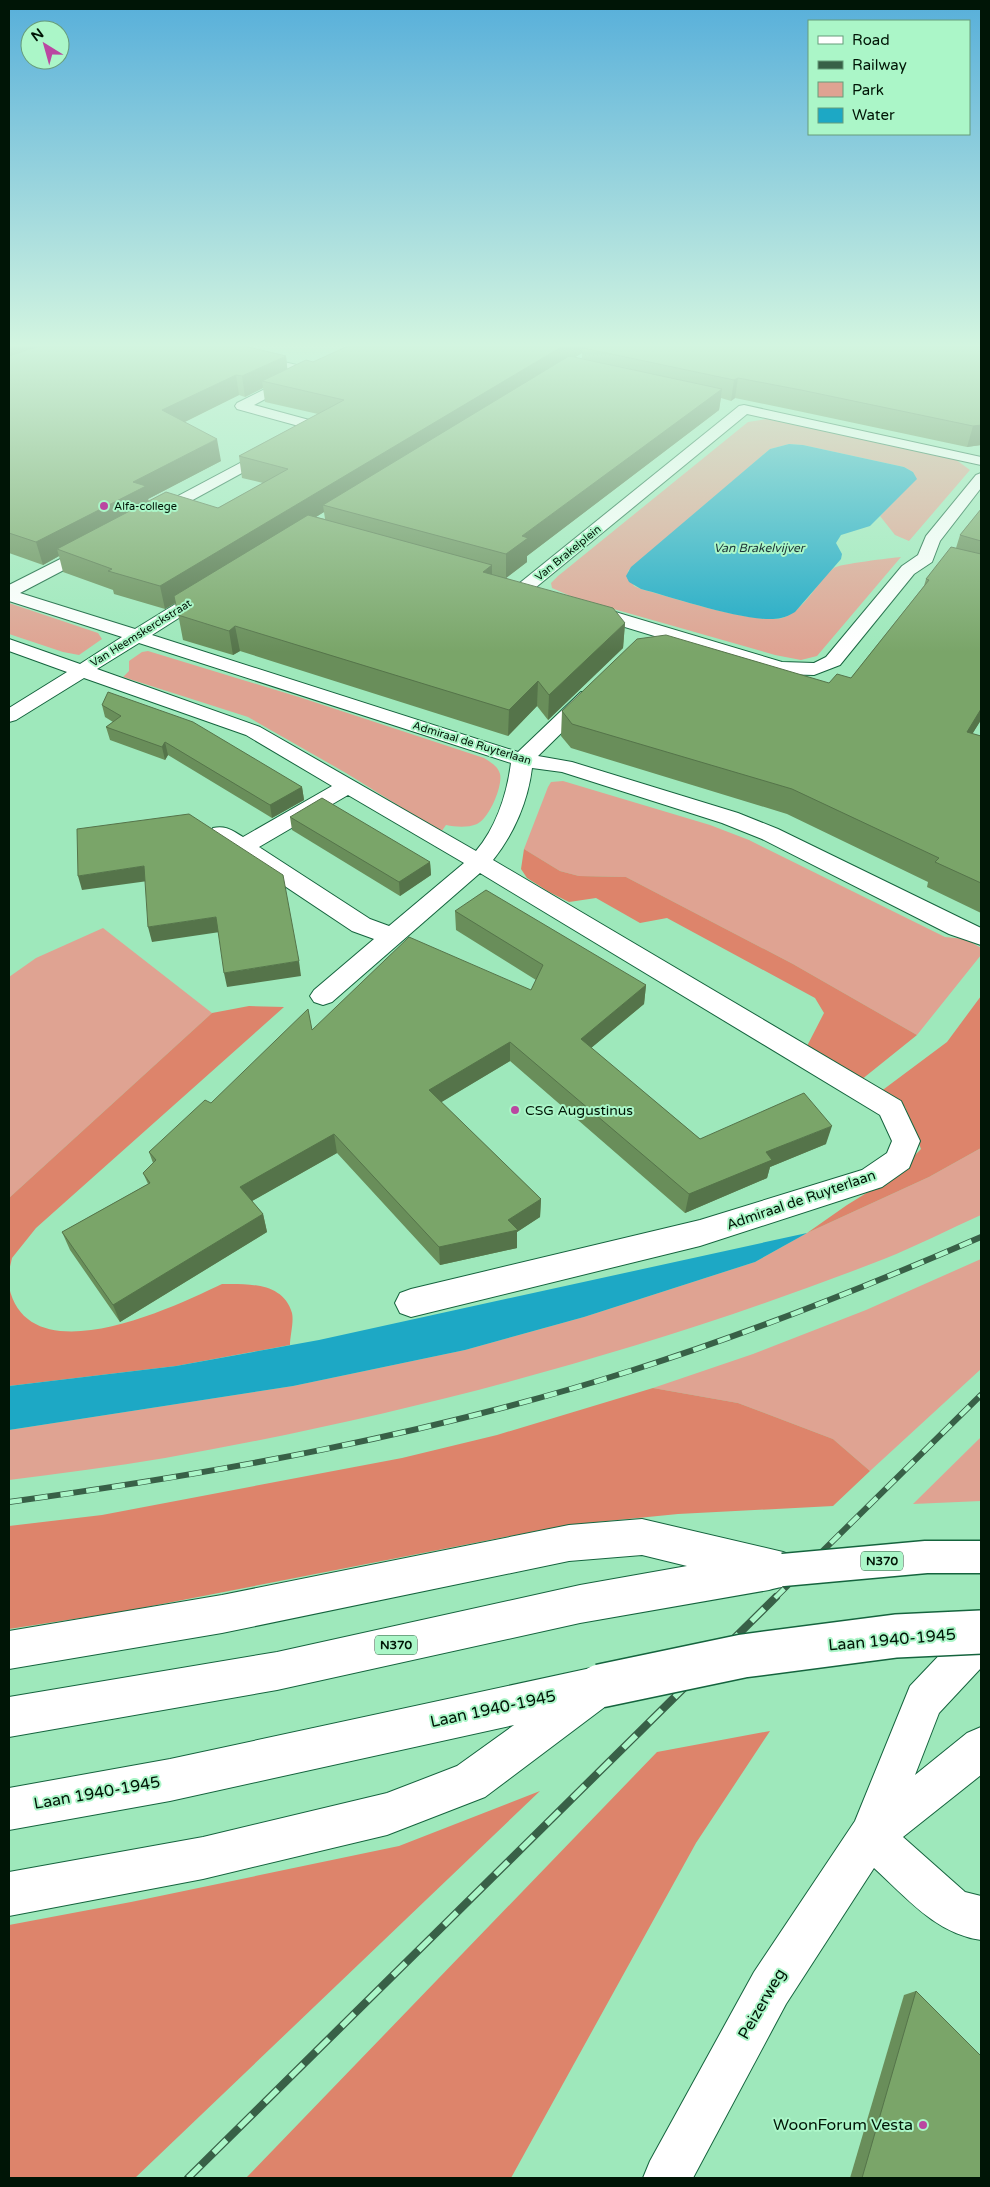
<svg xmlns="http://www.w3.org/2000/svg" width="990" height="2187" viewBox="0 0 990 2187" font-family="'Varela Round',sans-serif">
<style>
.green{fill:#dfa392}
.forest{fill:#dd846b}
.water{fill:#1da8c5}
.lines{fill:none;stroke-linecap:round;stroke-linejoin:round}
.minor-casing{stroke:#15643e;stroke-width:2}
.highway-casing{stroke:#15643e;stroke-width:2}
.minor{fill:#fff;fill-rule:evenodd}
.highway{fill:#fff;fill-rule:evenodd}
.rail-far1-casing{stroke:#386047;stroke-width:6}
.rail-casing{stroke:#386047;stroke-width:8}
.rail-far1{stroke:#abf6c8;stroke-width:4.5;stroke-dasharray:13;stroke-linecap:butt}
.rail{stroke:#abf6c8;stroke-width:5.5;stroke-dasharray:18;stroke-linecap:butt}
.highway-bridge-far1-casing{stroke:#15643e;stroke-width:35;stroke-linecap:butt}
.highway-bridge-casing{stroke:#15643e;stroke-width:46;stroke-linecap:butt}
.highway-bridge-far1{stroke:#fff;stroke-width:32}
.highway-bridge{stroke:#fff;stroke-width:43}
.wall{fill:#698e5a;fill-rule:evenodd}
.shaded-wall{fill:#55744a}
.building{fill:#7aa569;stroke:#55744a}
.poi-dot{fill:#ba47a1;stroke:#abf6c8;stroke-width:2}
.labels{text-anchor:middle;dominant-baseline:central;stroke-width:4;stroke-linejoin:round;paint-order:stroke}
.far-poi-label{font-size:11px;fill:#001506;stroke:#abf6c8;text-anchor:start}
.far-street-label{font-size:11px;fill:#001506;stroke:#abf6c8}
.far-water-label{font-size:12px;font-style:italic;fill:#1c3237;stroke:#abf6c8}
.shield{fill:#abf6c8;stroke:#335840;stroke-width:1}
.shield-label{font-size:12px;font-weight:bold;fill:#001506}
.poi-label{font-size:14px;fill:#001506;stroke:#abf6c8;text-anchor:start}
.street-label{font-size:14px;fill:#001506;stroke:#abf6c8}
.near-street-label{font-size:16px;fill:#001506;stroke:#abf6c8}
.near-poi-label{font-size:16px;fill:#001506;stroke:#abf6c8;text-anchor:end}
</style>
<rect width="100%" height="100%" fill="#9ee8bb"/>
<g class="green">
<path d="M767,419L955,459L970,470L909,541L895,535L880,516L916,479L913,472L904,467L803,445L789,444L770,449L628,571L634,586L641,589C670,597 756,625 782,618C805,611 816,582 834,568C838,564 892,558 901,557L817,656L801,660L775,655L575,598L552,588L551,583L558,576L748,422Z"/>
<path d="M9,603L98,633L102,639L79,655L63,652L9,634Z"/>
<path d="M148,651L302,698L484,758C490,762 498,766 500,774C503,786 489,819 477,824C467,828 456,827 446,825L441,832L346,773L248,717L123,677L129,671V661L142,652Z"/>
<path d="M563,781L710,825L749,840L945,937L966,939L981,948V955L917,1035L793,964L626,877L579,876L560,871L524,849L548,787L551,782Z"/>
<path d="M103,928L212,1013L9,1198V977L36,958Z"/>
<path d="M981,1148V1215C949,1229 917,1246 884,1259C651,1350 411,1414 165,1458C113,1467 61,1473 9,1480V1430L293,1386L465,1350L584,1317L755,1262L807,1233L929,1177Z"/>
<path d="M981,1259V1369L870,1471L833,1439L738,1403L653,1388L753,1354L866,1310Z"/>
<path d="M981,1437V1501L913,1504Z"/>
</g>
<g class="forest">
<path d="M524,849L560,871L579,876L626,877L793,964L917,1035L861,1080L806,1048L824,1013L815,998L667,918L640,923L596,898L569,902L549,892L527,878L521,869Z"/>
<path d="M981,996V1148L929,1177L807,1233L847,1205L894,1176L921,1149L905,1107L880,1092L947,1042Z"/>
<path d="M249,1006L284,1007L36,1228L12,1258L9,1271V1198L212,1013Z"/>
<path d="M222,1284C248,1284 283,1282 292,1313C294,1322 290,1336 290,1345L176,1366L9,1386V1287C29,1376 172,1308 222,1284Z"/>
<path d="M653,1388L738,1403L833,1439L870,1471L833,1506L678,1514L567,1525L126,1611L9,1629V1526L102,1515L402,1458L497,1435Z"/>
<path d="M770,1731L696,1843L511,2178H246L657,1752Z"/>
<path d="M540,1791L135,2178H9V1925L131,1902L399,1846Z"/>
</g>
<g class="water">
<path d="M789,444L803,445L904,467L913,472L917,479L870,526L841,535L836,543L842,554L841,559L795,612C790,615 786,617 781,618C753,625 672,597 641,589L629,582L626,576L631,567L770,449Z"/>
<path d="M807,1233L755,1262L584,1317L465,1350L293,1386L9,1430V1386L176,1366L319,1340Z"/>
</g>
<g class="lines">
<g class="minor-casing">
<g id="minor">
<path d="M250,354L314,369L316,372L254,405L324,424L326,427L158,519H146L144,516L146,513L306,428L237,409L235,406L237,403L297,373L245,361L244,358L245,355Z"/>
<path d="M744,405L981,457V465L747,414L535,588L782,662L814,663L826,657L902,566L918,555L926,536L976,475L981,473V488L940,541L932,562L914,574L840,665L814,675L780,674L516,594L513,590L516,586L739,406Z"/>
<path d="M94,542L100,543L102,547L100,551L20,593L135,629L203,587H215L218,591L215,595L152,635L518,752L581,692H595L598,696L595,700L538,756L572,762L738,813L778,829L981,928V945L949,934L762,839L722,823L562,772L532,768C528,801 514,834 493,860L901,1101L920,1141L909,1168L882,1187L700,1246L411,1317L400,1313L395,1303L400,1293L411,1289L700,1220L862,1170L887,1153L892,1141L880,1115L480,873L332,1002L323,1005L314,1002L310,996L314,990L374,939L352,931L213,838L210,833L213,828C226,825 233,831 243,837L332,786L246,735L84,678L16,720L9,722V708L67,672L9,651V639L80,664L122,637L9,601V585ZM139,643L511,763C507,794 496,827 476,851L260,727L97,669ZM348,795L464,863L389,926L370,919L259,847Z"/>
<path d="M981,1621V1668L939,1713L915,1775L967,1733L981,1727V1775L903,1837L965,1892L981,1896V1940C936,1934 906,1897 874,1868L786,2004L693,2178H643L650,2161L754,1972L855,1821L910,1686L967,1626Z"/>
</g>
</g>
<g class="highway-casing">
<g id="highway">
<path d="M642,1519L783,1552L796,1557L801,1570L796,1583C786,1587 778,1587 769,1590L580,1623L277,1690L9,1737V1697L277,1652L580,1585L687,1566L642,1555L569,1561L222,1633L9,1669V1631L222,1595L569,1525Z"/>
<path d="M600,1666L614,1672L620,1686L614,1700L485,1797L387,1835L203,1879L9,1916V1872L203,1837L387,1793L457,1766L514,1725L170,1801L9,1830V1788L170,1759Z"/>
</g>
</g>
<use href="#minor" class="minor"/>
<use href="#highway" class="highway"/>
<g class="rail-far1-casing">
<g id="rail-far1">
<path d="M9,1502C219,1473 428,1435 630,1371C750,1333 866,1287 981,1237"/>
<path d="M775,1598L981,1395"/>
</g>
</g>
<g class="rail-casing">
<path id="rail" d="M188,2178L776,1597"/>
</g>
<use href="#rail-far1" class="rail-far1"/>
<use href="#rail" class="rail"/>
<g class="highway-bridge-far1-casing">
<path id="highway-bridge-far1" d="M783,1570L926,1557H981"/>
</g>
<g class="highway-bridge-casing">
<path id="highway-bridge" d="M600,1686L743,1656L896,1636L981,1632"/>
</g>
<use href="#highway-bridge-far1" class="highway-bridge-far1"/>
<use href="#highway-bridge" class="highway-bridge"/>
</g>
<g class="wall">
<path d="M9,346L286,356L287,369L313,362L348,346H981V445L967,447L798,411L735,398L731,401L721,398L719,410L527,556V562L506,578L625,623L623,648L548,720L537,706L508,736L240,651L233,655L183,640L176,603L165,609L114,594L113,590L63,572L59,556L43,565L9,553ZM582,353V359L575,357ZM263,388L265,402L318,414L239,456L242,478L263,483L218,508L149,501L148,499L221,461L185,422L239,395L245,397ZM324,512L325,519L316,517Z"/>
<path d="M981,509V720L972,734L981,736V913L927,887L928,882L787,814L571,748L561,736L562,711L829,683L851,678L924,586L926,579L956,548L960,535Z"/>
<path d="M102,705L302,787L304,800L272,818L168,755L165,760L110,740L106,727L113,722L105,717Z"/>
<path d="M290,817L430,862L431,875L400,896L292,830Z"/>
<path d="M455,911L646,985L644,1004L591,1048L700,1139L826,1144L770,1167L767,1178L685,1213L510,1061L441,1102L541,1199L540,1217L517,1232V1248L440,1265L337,1153L252,1201L263,1214L267,1232L120,1322L70,1250L62,1232L148,1184L143,1173L153,1163L149,1152L211,1103L312,1030L531,990L536,980L456,930Z"/>
<path d="M916,1991L981,2178H850L904,1995Z"/>
</g>
<g class="shaded-wall">
<path d="M9,346H68L9,366Z"/>
<path d="M563,346H595L583,348L582,353L331,507L323,505L324,512L165,609L160,586Z"/>
<path d="M286,356L288,375L262,381L263,388L245,397L242,376Z"/>
<path d="M236,375L239,395L166,431L162,410Z"/>
<path d="M738,378L735,398L731,401L734,380Z"/>
<path d="M722,389L719,410L527,556V562L506,578V554L522,536Z"/>
<path d="M981,425V445L967,447L973,426Z"/>
<path d="M217,439L221,461L148,499L150,508L57,549L59,556L43,565L36,542L133,482Z"/>
<path d="M492,565V589L483,572Z"/>
<path d="M625,623L623,648L548,720L549,695Z"/>
<path d="M235,626L240,651L233,655L229,631Z"/>
<path d="M538,681L537,706L508,736L509,710Z"/>
<path d="M981,709V720L958,757L967,732Z"/>
<path d="M165,742L168,755L165,760L162,747Z"/>
<path d="M302,787L304,800L272,818L270,805Z"/>
<path d="M430,862L431,875L400,896L399,882Z"/>
<path d="M144,866L148,881L82,890L78,876Z"/>
<path d="M216,917L220,932L152,942L148,927Z"/>
<path d="M299,961L301,976L227,987L224,973Z"/>
<path d="M646,985L644,1004L579,1058L581,1039Z"/>
<path d="M510,1042V1061L430,1109L429,1090Z"/>
<path d="M832,1126L826,1144L770,1167L767,1178L685,1213L689,1194L766,1152Z"/>
<path d="M334,1134L337,1153L245,1205L240,1187Z"/>
<path d="M541,1199L540,1217L517,1232V1248L440,1265L439,1247L508,1220Z"/>
<path d="M263,1214L267,1232L120,1322L113,1305Z"/>
</g>
<g class="building">
<path d="M40,346H244L286,356L242,376L236,375L162,410L217,439L133,482L146,486L36,542L9,533V356Z"/>
<path d="M348,346H563L160,586L108,571L112,569L57,549L166,492L218,508L288,469L239,456L344,400L262,381L306,360L313,362Z"/>
<path d="M587,346H981V425L973,426L801,390L738,378L734,380L583,348Z"/>
<path d="M569,356L722,389L522,536L528,538L506,554L323,505Z"/>
<path d="M981,509V541L960,535Z"/>
<path d="M308,515L492,565L483,572L613,608L625,623L549,695L538,681L509,710L235,626L229,631L178,615L174,596Z"/>
<path d="M951,547L981,554V709L967,732L981,736V883L935,862L939,858L792,789L572,724L562,711L637,639L666,635L829,683L837,674L851,678L929,580L926,579Z"/>
<path d="M108,692L193,722L302,787L270,805L165,742L162,747L106,727L121,716L102,705Z"/>
<path d="M322,798L430,862L399,882L290,817Z"/>
<path d="M189,814L283,875L299,961L224,973L216,917L148,927L144,866L78,876L77,829Z"/>
<path d="M486,890L646,985L581,1039L700,1139L804,1093L832,1126L766,1152L772,1160L689,1194L510,1042L429,1090L541,1199L508,1220L518,1230L439,1247L334,1134L240,1187L263,1214L113,1305L62,1232L150,1183L143,1173L156,1160L149,1152L205,1100L211,1103L308,1009L312,1030L409,937L531,990L543,965L455,911Z"/>
<path d="M916,1991L981,2056V2178H862Z"/>
</g>
<linearGradient id="sky" x2="0" y2="1"><stop stop-color="#57afda"/><stop offset="0.53" stop-color="#d3f5e0"/><stop offset="1" stop-color="#d3f5e0" stop-opacity="0"/></linearGradient>
<rect width="990" height="652" fill="url(#sky)"/>
<g class="poi-dot">
<circle cx="104" cy="506" r="5"/>
<circle cx="515" cy="1110" r="5"/>
<circle cx="923" cy="2125" r="5"/>
</g>
<g class="labels">
<g class="far-poi-label">
<text x="114" y="506">Alfa-college</text>
</g>
<g class="far-street-label">
<text transform="translate(568 553) rotate(-39)">Van Brakelplein</text>
<text transform="translate(141 633) rotate(-32)">Van Heemskerckstraat</text>
<text transform="translate(472 743) rotate(17)">Admiraal de Ruyterlaan</text>
</g>
<g class="far-water-label">
<text x="759" y="548">Van Brakelvijver</text>
</g>
<g class="shield">
<rect x="861" y="1551.5" width="42" height="19" rx="4"/>
<rect x="375" y="1635.5" width="42" height="19" rx="4"/>
</g>
<g class="shield-label">
<text x="882" y="1561">N370</text>
<text x="396" y="1645">N370</text>
</g>
<g class="poi-label">
<text x="525" y="1110">CSG Augustinus</text>
</g>
<g class="street-label">
<text transform="translate(801 1200) rotate(-19)">Admiraal de Ruyterlaan</text>
</g>
<g class="near-street-label">
<text transform="translate(892 1640) rotate(-5)">Laan 1940-1945</text>
<text transform="translate(493 1709) rotate(-12)">Laan 1940-1945</text>
<text transform="translate(97 1793) rotate(-10)">Laan 1940-1945</text>
<text transform="translate(762 2004) rotate(-60)">Peizerweg</text>
</g>
<g class="near-poi-label">
<text x="913" y="2125">WoonForum Vesta</text>
</g>
</g>
<rect width="990" height="2187" fill="none" stroke="#001506" stroke-width="20"/>
<rect x="808" y="20" width="162" height="115" fill="#abf6c8" stroke="#679c7a"/>
<rect x="818" y="36" width="25" height="8" fill="#ffffff" stroke="#679c7a"/>
<text x="852" y="45" font-size="15" fill="#001506">Road</text>
<rect x="818" y="61" width="25" height="8" fill="#386047" stroke="#679c7a"/>
<text x="852" y="70" font-size="15" fill="#001506">Railway</text>
<rect x="818" y="82" width="25" height="15" fill="#dfa392" stroke="#679c7a"/>
<text x="852" y="95" font-size="15" fill="#001506">Park</text>
<rect x="818" y="108" width="25" height="15" fill="#1da8c5" stroke="#679c7a"/>
<text x="852" y="120" font-size="15" fill="#001506">Water</text>
<g transform="translate(45 45) rotate(323)"><circle r="24" fill="#abf6c8" stroke="#679c7a"/>
<path d="M0-4L9 19L0 12L-9 19Z" fill="#ba47a1"/>
<text y="-8" font-size="14" font-weight="bold" text-anchor="middle" fill="#001506">N</text>
</g>
</svg>
